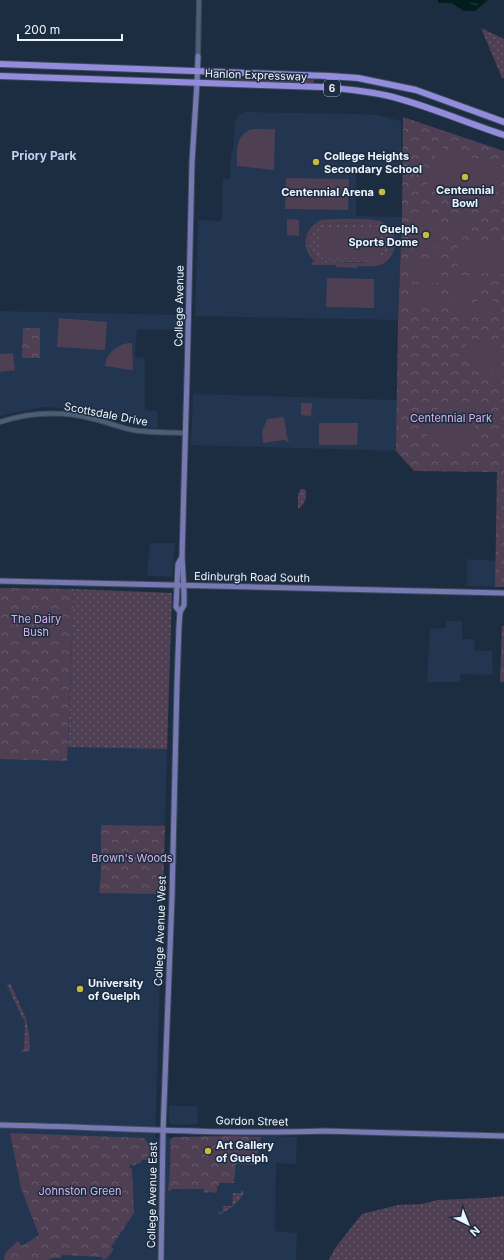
<svg xmlns="http://www.w3.org/2000/svg" width="504" height="1260" viewBox="0 0 504 1260" font-family="Inter,sans-serif">
<style>
.built{fill:#223651}
.grass{fill:url(#grass-dots)}
.forest{fill:url(#forest-crowns)}
.pitch{fill:#4f3f53;fill-rule:evenodd}
.water{fill:url(#water-ripples)}
.lines{fill:none;stroke-linecap:round;stroke-linejoin:round}
.minor-casing{stroke:#3e4a5a;stroke-width:6}
.major-casing{stroke:#3e4a5a;stroke-width:7}
.highway-casing{stroke:#3e4a5a;stroke-width:8}
.minor{stroke:#4c5d76;stroke-width:4}
.major{stroke:#7779b3;stroke-width:5}
.highway{stroke:#938bdc;stroke-width:6}
.poi-dot{fill:#c7bb3c;stroke:#1c2c41;stroke-width:1.5}
.labels{text-anchor:middle;dominant-baseline:central;stroke-width:3;stroke-linejoin:round;paint-order:stroke}
.shield{fill:#1c2c41;stroke:#afb8c5;stroke-width:1}
.shield-label{font-size:10px;font-weight:bold;fill:#eef4fd}
.street-label{font-size:11px;fill:#eef4fd;stroke:#1c2c41}
.poi-label{font-size:11px;font-weight:bold;fill:#eef4fd;stroke:#1c2c41;text-anchor:start}
.park-label{font-size:11px;fill:#dbb2e8;stroke:#1c2c41}
.neighbourhood-label{font-size:12px;font-weight:bold;fill:#bed2ee;stroke:#1c2c41}
</style>
<defs>
<pattern id="grass-dots" width="8" height="8" patternUnits="userSpaceOnUse"><rect width="8" height="8" fill="#4f3f53"/><path d="M2 2h.1M6 6h.1" fill="none" stroke="#695b6d" stroke-width="1.8" stroke-linecap="round"/></pattern>
<pattern id="forest-crowns" width="20" height="18" patternUnits="userSpaceOnUse"><rect width="20" height="18" fill="#4f3f53"/><path d="M2 6a3 3 0 1 1 6 0M12 15a3 3 0 1 1 6 0" fill="none" stroke="#695b6d"/></pattern>
<pattern id="water-ripples" width="26" height="14" patternUnits="userSpaceOnUse"><rect width="26" height="14" fill="#011d1d"/><path d="M2 4q2-2 4 0t4 0M15 11q2-2 4 0t4 0" fill="none" stroke="#263e3f"/></pattern>
</defs>
<rect width="100%" height="100%" fill="#1c2c41"/>
<g class="built">
<path d="M245,112L360,114L377,115L398,120L401,123V171L356,170V216L402,217L398,320L195,316L198,220L220,221L222,219L223,179H230L231,154L233,150L235,121L240,114Z"/>
<path d="M0,311L179,315V329L137,330L135,357L145,358V410L157,411L158,428L143,427L109,415L60,408L44,407L13,413L0,416Z"/>
<path d="M193,394L398,400L396,451L191,445Z"/>
<path d="M150,543H175L172,577L147,576Z"/>
<path d="M467,559L496,561L495,587L467,586Z"/>
<path d="M0,588L172,593L155,1138L268,1136L296,1137L297,1138L296,1164L276,1163L275,1231L297,1233L296,1260H0Z"/>
<path d="M445,621H462V639H474L475,651H492L493,675L461,674L459,682H427L430,629L446,628Z"/>
<path d="M169,1106H197L198,1124L174,1125L170,1123L169,1120Z"/>
</g>
<g class="grass">
<path d="M481,28L504,39V78H502Z"/>
<path d="M221,78L290,81L314,79L313,85L221,81Z"/>
<path d="M327,223L373,224C395,226 398,254 378,262H325C303,256 304,227 327,223Z"/>
<path d="M301,489H304L306,491C307,498 304,506 298,509V494Z"/>
<path d="M74,589L172,593L167,749L68,747Z"/>
<path d="M10,983L26,1018L23,1019L7,985Z"/>
<path d="M26,1019L29,1034L30,1051L22,1052V1050L24,1049L25,1024L24,1020Z"/>
<path d="M241,1190L243,1191L244,1193C237,1204 230,1209 219,1215L218,1213L223,1211V1206H232L233,1193H241Z"/>
<path d="M504,1196V1260H329L335,1248L362,1214L398,1205L421,1204L438,1200L485,1198Z"/>
</g>
<g class="forest">
<path d="M403,117L504,151V587H495L497,472L414,471L396,451L398,320L402,217Z"/>
<path d="M23,328H40V358H22Z"/>
<path d="M0,588L74,589L67,761L0,759Z"/>
<path d="M502,626H504V682H500Z"/>
<path d="M101,825L165,826L163,894L99,893L101,871Z"/>
<path d="M10,1133L145,1138C145,1143 151,1145 156,1144V1163H152V1160H142L141,1163L136,1164L134,1166L131,1164L129,1167L132,1169L134,1213L111,1247L114,1249L108,1257L103,1260L102,1257L62,1255L61,1258H54L47,1260H4L5,1253L18,1241L22,1246L39,1235L21,1188Z"/>
<path d="M231,1136L261,1137L255,1165L236,1164L234,1183H219V1186H217V1193L210,1192L205,1193L204,1189H171V1191H168C170,1175 171,1158 170,1141L172,1138L175,1137Z"/>
</g>
<g class="pitch">
<path d="M275,129L274,170L237,166C237,153 235,136 250,130C255,128 269,130 275,129Z"/>
<path d="M439,147L504,168L492,206L427,186Z"/>
<path d="M286,178L349,179L348,210L285,209Z"/>
<path d="M433,211H436V215L438,216L437,254H414L415,215L422,214V215H433Z"/>
<path d="M453,216L473,219L470,234L450,231Z"/>
<path d="M287,219L299,220V236L287,235Z"/>
<path d="M321,220C332,219 374,218 383,222C399,230 399,254 384,263C376,268 366,266 357,266V268L336,267L335,265H312V262L315,261C299,249 304,228 321,220ZM327,223L373,224C392,225 399,251 381,260C373,264 336,262 325,262C302,256 304,227 327,223Z"/>
<path d="M321,227L380,228L379,259L320,258Z"/>
<path d="M458,240L504,244V274L457,272Z"/>
<path d="M412,262L442,263V283L412,282Z"/>
<path d="M452,275L482,276V295H452Z"/>
<path d="M327,278L374,279V308L326,307Z"/>
<path d="M411,284L441,285L440,307L411,306Z"/>
<path d="M452,300H472V313L452,314Z"/>
<rect x="476" y="301" width="21" height="13"/>
<path d="M59,318L107,322L105,350L57,347Z"/>
<path d="M466,341L493,342V341H498L500,343L501,348L499,349V374H485L473,368L467,355Z"/>
<path d="M128,343H132L133,369L131,370L105,366C106,353 116,346 128,343Z"/>
<path d="M13,353L15,370L0,372V354Z"/>
<path d="M461,401L480,406L469,449L466,452L427,439L429,417L443,404Z"/>
<path d="M301,403H312L311,416L301,415Z"/>
<path d="M284,417L287,437L289,440L288,442L284,440L263,443L262,432L267,419Z"/>
<path d="M319,423H358L357,445H319Z"/>
</g>
<path class="water" d="M438,0H488L475,11H464L451,3H438Z"/>
<g class="lines">
<g class="minor-casing">
<g id="minor">
<path d="M198,56L199,0"/>
<path d="M0,422C31,412 63,411 94,419C107,422 120,428 133,430C150,433 168,432 185,433"/>
</g>
</g>
<g class="major-casing">
<g id="major">
<path d="M0,581L504,593"/>
<path d="M180,612L176,607L178,564L182,557"/>
<path d="M0,1125C108,1127 216,1135 324,1131L504,1136"/>
<path d="M161,1260L163,1131L172,897L177,683L179,626L180,612L184,605V592L182,557L184,483L187,377L192,162L197,83L198,56"/>
</g>
</g>
<g class="highway-casing">
<g id="highway">
<path d="M0,64L329,76L358,78L416,90L504,122"/>
<path d="M0,76L322,87C346,89 370,91 393,97C431,107 467,123 504,135"/>
</g>
</g>
<use href="#minor" class="minor"/>
<use href="#major" class="major"/>
<use href="#highway" class="highway"/>
</g>
<g class="poi-dot">
<circle cx="316" cy="162" r="4"/>
<circle cx="465" cy="177" r="4"/>
<circle cx="382" cy="192" r="4"/>
<circle cx="426" cy="235" r="4"/>
<circle cx="80" cy="989" r="4"/>
<circle cx="208" cy="1151" r="4"/>
</g>
<g class="labels">
<rect class="shield" x="324" y="80" width="16" height="16" rx="3"/>
<g class="shield-label">
<text x="332" y="88">6</text>
</g>
<g class="street-label">
<text transform="translate(256 75) rotate(2)">Hanlon Expressway</text>
<text transform="translate(179 306) rotate(-89)">College Avenue</text>
<text transform="translate(106 414) rotate(11)">Scottsdale Drive</text>
<text transform="translate(252 577) rotate(1)">Edinburgh Road South</text>
<text transform="translate(160 931) rotate(-88)">College Avenue West</text>
<text transform="translate(252 1121) rotate(1)">Gordon Street</text>
<text transform="translate(152 1195) rotate(-89)">College Avenue East</text>
</g>
<g class="poi-label">
<text x="324" y="156">College Heights<tspan x="324" dy="13">Secondary School</tspan></text>
<text x="465" y="190" text-anchor="middle">Centennial<tspan x="465" dy="13">Bowl</tspan></text>
<text x="374" y="192" text-anchor="end">Centennial Arena</text>
<text x="418" y="229" text-anchor="end">Guelph<tspan x="418" dy="13">Sports Dome</tspan></text>
<text x="88" y="983">University<tspan x="88" dy="13">of Guelph</tspan></text>
<text x="216" y="1145">Art Gallery<tspan x="216" dy="13">of Guelph</tspan></text>
</g>
<g class="park-label">
<text x="451" y="418">Centennial Park</text>
<text x="36" y="619">The Dairy<tspan x="36" dy="13">Bush</tspan></text>
<text x="132" y="858">Brown's Woods</text>
<text x="80" y="1191">Johnston Green</text>
</g>
<g class="neighbourhood-label">
<text x="44" y="155">Priory Park</text>
</g>
</g>
<g transform="translate(468 1224) rotate(137)" stroke="#1c2c41" stroke-width="3" paint-order="stroke">
<path d="M0-3L7 15L0 10L-7 15Z" fill="#eef4fd"/>
<text y="-6" font-size="11" font-weight="bold" text-anchor="middle" fill="#eef4fd">N</text>
</g>
<path d="M18 34v6h104v-6" fill="none" stroke="#eef4fd" stroke-width="2"/>
<text x="24" y="34" font-size="12" fill="#eef4fd" stroke="#1c2c41" stroke-width="3" paint-order="stroke">200 m</text>
</svg>
